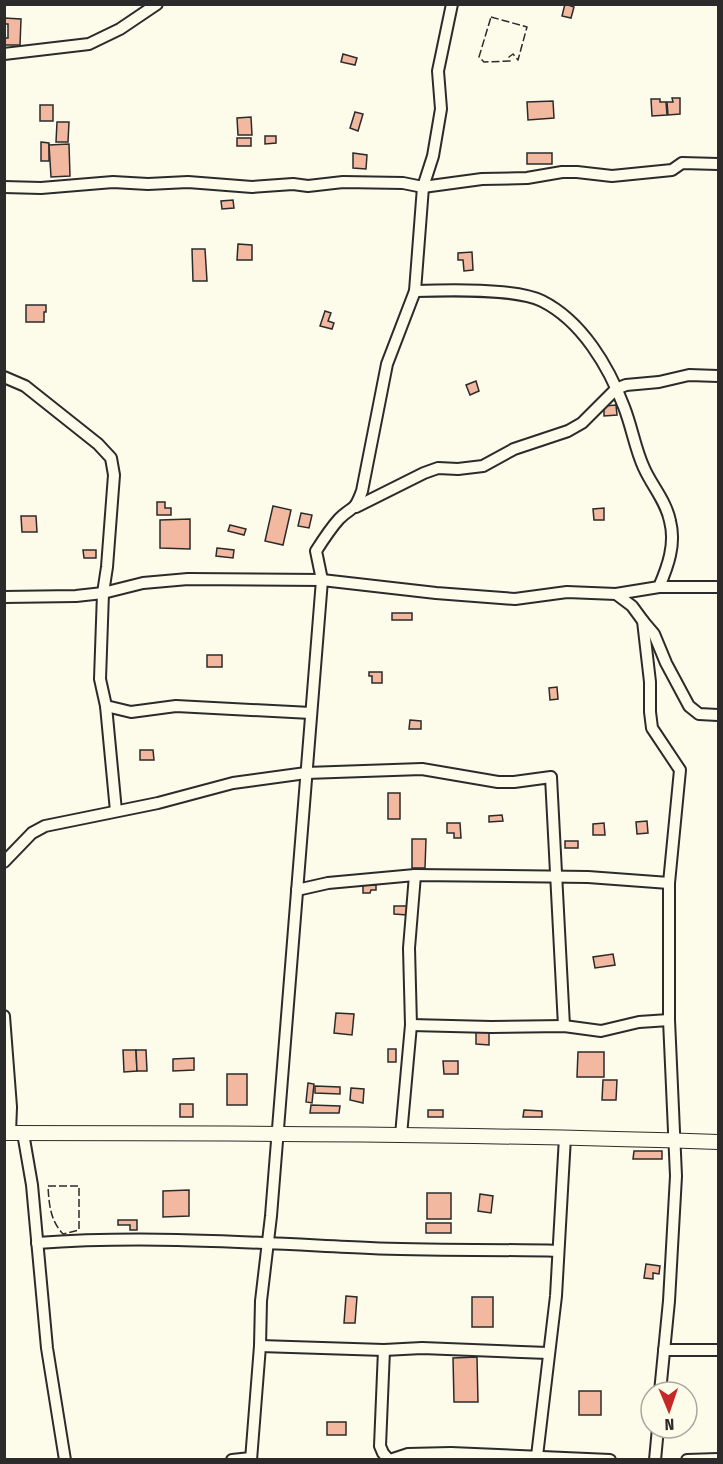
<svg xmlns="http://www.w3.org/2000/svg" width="723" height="1464" viewBox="0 0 723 1464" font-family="'Fira Sans Condensed',sans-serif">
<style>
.building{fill:#f2b8a0;stroke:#2b2b2b;stroke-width:1.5}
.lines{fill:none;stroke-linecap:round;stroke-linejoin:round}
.street-casing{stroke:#2b2b2b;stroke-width:14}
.secondary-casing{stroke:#2b2b2b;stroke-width:16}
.street{stroke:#fdfbea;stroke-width:10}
.secondary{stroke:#fdfbea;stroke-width:14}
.fence{stroke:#2b2b2b;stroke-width:1.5;stroke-dasharray:8 3;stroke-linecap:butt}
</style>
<rect width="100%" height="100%" fill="#fdfbea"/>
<g class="building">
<path d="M565,4L574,7L571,18L562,16Z"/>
<path d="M4,18L21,19L20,45H4V38H8V24H4Z"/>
<path d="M343,54L357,58L355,65L341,62Z"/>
<path d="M672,98H680V114L668,115L667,102H673Z"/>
<path d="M651,99H660V102H666L667,115L652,116Z"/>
<path d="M553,101L554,118L528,120L527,102Z"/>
<rect x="40" y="105" width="13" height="16"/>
<path d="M355,112L363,114L358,131L350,128Z"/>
<path d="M251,117L252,135H238L237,118Z"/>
<path d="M57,122H69L68,142H56Z"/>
<path d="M265,136H276V143L265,144Z"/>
<rect x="237" y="138" width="14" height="8"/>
<path d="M41,142L49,143V161H41Z"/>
<path d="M69,144L70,176L51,177L49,145Z"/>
<path d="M353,153L367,155L366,169L353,168Z"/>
<rect x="527" y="153" width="25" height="11"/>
<path d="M233,200L234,208L222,209L221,201Z"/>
<path d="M238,244L252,245V260H237Z"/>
<path d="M192,249H205L207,281H193Z"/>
<path d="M472,252L473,270L464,271L463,260H458V253Z"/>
<path d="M26,305H46V312H44V322H26Z"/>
<path d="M325,311L331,313L328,321L334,323L332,329L320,326Z"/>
<path d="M476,381L479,391L470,395L466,385Z"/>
<path d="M616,405L617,415L604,416V406Z"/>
<path d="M157,502H165V508H171V515H157Z"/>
<path d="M273,506L291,510L283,545L265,541Z"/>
<path d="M604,508V520H594L593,509Z"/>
<path d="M301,513L312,515L309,528L298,526Z"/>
<path d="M21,516H36L37,532H22Z"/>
<path d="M190,519V549L160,548V520Z"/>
<path d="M230,525L246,529L244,535L228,531Z"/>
<path d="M217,548L234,550L233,558L216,556Z"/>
<path d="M83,550H96V558H84Z"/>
<rect x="392" y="613" width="20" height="7"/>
<rect x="207" y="655" width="15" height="12"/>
<path d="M369,672H382V683H372V676H369Z"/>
<path d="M557,687L558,699L550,700L549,688Z"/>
<path d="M410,720L421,721V729H409Z"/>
<path d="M140,750H153L154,760H140Z"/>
<rect x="388" y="793" width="12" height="26"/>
<path d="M502,815L503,821L489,822V816Z"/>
<path d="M647,821L648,833L637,834L636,822Z"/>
<path d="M447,823H460L461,838H454V833H447Z"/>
<path d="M604,823L605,835H593V824Z"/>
<path d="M412,839H426L425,868H412Z"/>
<rect x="565" y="841" width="13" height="7"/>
<path d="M363,885H376V890H371L370,893H363Z"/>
<path d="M394,906H407V915L394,914Z"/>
<path d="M613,954L615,965L595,968L593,957Z"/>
<path d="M336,1013L354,1014L352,1035L334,1033Z"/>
<path d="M476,1032H489V1045L476,1044Z"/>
<rect x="388" y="1049" width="8" height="13"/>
<path d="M123,1050H136L137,1071L124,1072Z"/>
<path d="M136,1050H146L147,1071H137Z"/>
<path d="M578,1052H604V1077H577Z"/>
<path d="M194,1058V1070L173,1071V1059Z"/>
<path d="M443,1061H458V1074H444Z"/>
<rect x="227" y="1074" width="20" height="31"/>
<path d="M603,1080H617L616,1100H602Z"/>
<path d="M308,1083L314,1084L312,1103L306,1102Z"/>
<path d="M315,1086L340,1087V1094L315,1093Z"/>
<path d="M351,1088L364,1089L363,1103L350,1100Z"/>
<rect x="180" y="1104" width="13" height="13"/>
<path d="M311,1105L340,1106L339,1113H310Z"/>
<rect x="428" y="1110" width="15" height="7"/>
<path d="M524,1110L542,1111V1117H523Z"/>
<path d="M634,1151H662V1159H633Z"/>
<path d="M189,1190V1216L163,1217V1191Z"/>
<rect x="427" y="1193" width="24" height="26"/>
<path d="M480,1194L493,1196L491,1213L478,1211Z"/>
<path d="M118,1220H137V1230H130V1225H118Z"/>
<rect x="426" y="1223" width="25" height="10"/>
<path d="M646,1264L660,1266L659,1274L653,1273V1279L644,1278Z"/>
<path d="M346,1296L357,1297L355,1323H344Z"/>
<rect x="472" y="1297" width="21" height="30"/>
<path d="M477,1357L478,1402H454L453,1358Z"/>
<rect x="579" y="1391" width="22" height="24"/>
<rect x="327" y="1422" width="19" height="13"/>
</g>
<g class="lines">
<g class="street-casing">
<g id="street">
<path d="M4,54L89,44L120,29L157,4"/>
<path d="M4,187L41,188L113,182L148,184L188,182L252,187L293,184L308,186L343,182L403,183L423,187L482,179L527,178L562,172H577L612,176L672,170L682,163L718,164"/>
<path d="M415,291C447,290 515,288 542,301C582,321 609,367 624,407C632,427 635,449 644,468C652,486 666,501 670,521C676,544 668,566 659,587"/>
<path d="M4,377L25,386L98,444L111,458L114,475L107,567L103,593L100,679L106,706L116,811"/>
<path d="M356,507L424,473L438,468L458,469L483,466L514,449L568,431L582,423L616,389L626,385L659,382L689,375L718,376"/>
<path d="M616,594L632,606L643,621L650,682V712L652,728L680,770L669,883V1020L676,1176L669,1301L660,1392"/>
<path d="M4,597L76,596L103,593L143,583L188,579L322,580L436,593L515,599L567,592L616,594L659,587H718"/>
<path d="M643,621L654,634L666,663L689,706L699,714L718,715"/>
<path d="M106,706L131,712L176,706L311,713"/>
<path d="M4,862L32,833L45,826L158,803L233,783L306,773L422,769L498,782H514L551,777L564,1026"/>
<path d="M297,890L328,883L415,875L588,877L669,883"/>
<path d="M4,1016L11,1107L10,1133"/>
<path d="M411,1025L491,1027L564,1026L601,1031L639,1022L669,1020"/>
<path d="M23,1133L32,1185L47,1348L65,1460"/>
<path d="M401,1135L411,1025L409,948L415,875"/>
<path d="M37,1243C148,1235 259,1243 370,1248C433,1251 495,1249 558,1251"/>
<path d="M260,1346L384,1350L422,1348L548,1353"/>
<path d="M384,1350L380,1446L383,1453L389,1460"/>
<path d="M664,1350H718"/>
<path d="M537,1456L556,1296L565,1137"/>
<path d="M232,1460L251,1458"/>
<path d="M251,1460L260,1346L261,1301L271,1216L322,580L316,551C323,540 330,529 339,519C353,505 354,513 362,491L387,364L415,291L423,187L433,156L441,109L438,71L452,4"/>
<path d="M390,1460L408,1454L451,1453L610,1460"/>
<path d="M655,1460L658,1428"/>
<path d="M687,1460L718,1459"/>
</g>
</g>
<g class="secondary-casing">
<path id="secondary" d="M4,1133C243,1133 481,1134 718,1142"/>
</g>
<use href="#street" class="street"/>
<use href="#secondary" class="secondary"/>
<g class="fence">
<path d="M491,17L527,27L518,60L513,54L509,57L510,61L484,62L479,57Z"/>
<path d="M48,1186H79V1230L63,1234C50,1220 49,1204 48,1186Z"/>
</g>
</g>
<rect width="723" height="1464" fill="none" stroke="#2b2b2b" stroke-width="12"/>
<g transform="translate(669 1410) rotate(178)"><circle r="28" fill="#fdfbea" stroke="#a9a89e" stroke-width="1.5"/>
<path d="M0-4.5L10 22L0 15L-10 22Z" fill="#c62828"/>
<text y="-9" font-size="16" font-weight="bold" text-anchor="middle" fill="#2b2b2b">N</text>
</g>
</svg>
